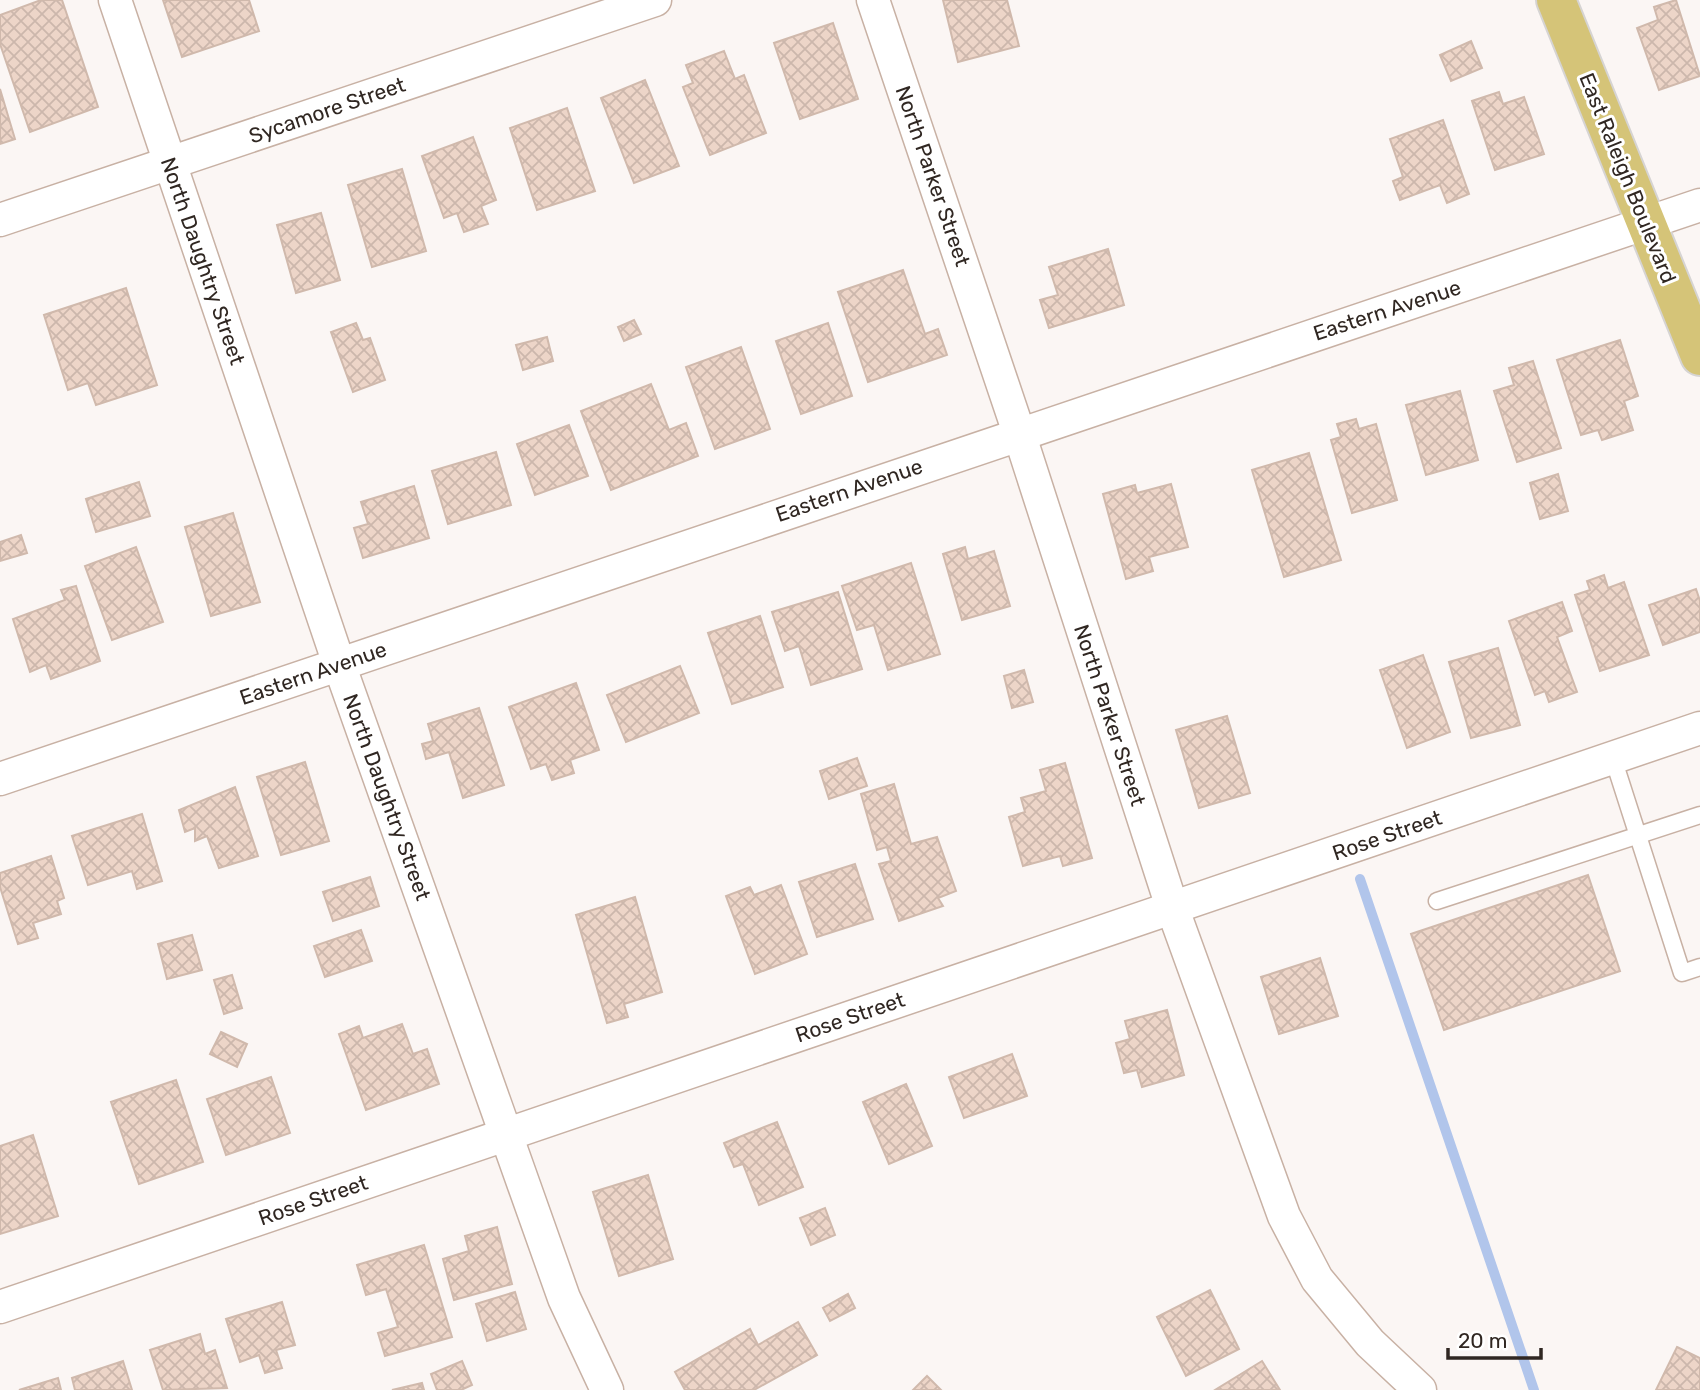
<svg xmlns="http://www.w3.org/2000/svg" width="1700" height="1390" viewBox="0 0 1700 1390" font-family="Rubik,sans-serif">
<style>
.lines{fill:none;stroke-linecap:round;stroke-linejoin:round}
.stream{stroke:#b1c5eb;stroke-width:10}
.building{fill:url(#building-cross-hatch);stroke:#d0b9ac;stroke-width:2}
.service-casing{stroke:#c8b1a4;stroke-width:19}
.minor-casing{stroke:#c8b1a4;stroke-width:35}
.primary-casing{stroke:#d6d4d3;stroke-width:42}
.service{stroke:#fff;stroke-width:16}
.minor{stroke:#fff;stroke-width:32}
.primary{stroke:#d5c478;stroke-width:38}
.labels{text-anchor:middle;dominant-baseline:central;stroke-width:6;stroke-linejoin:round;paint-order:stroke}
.street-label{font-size:21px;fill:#302722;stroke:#fff}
</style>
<defs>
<pattern id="building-cross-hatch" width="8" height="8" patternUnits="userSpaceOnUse" patternTransform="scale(1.75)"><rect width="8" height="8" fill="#edd5c8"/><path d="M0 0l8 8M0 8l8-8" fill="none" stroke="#ccb7ac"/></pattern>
</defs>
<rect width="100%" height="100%" fill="#fbf6f4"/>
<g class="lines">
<path class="stream" d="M1360,879L1534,1390"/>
</g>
<g class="building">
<path d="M41,0H62L98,107L30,132L0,44V15Z"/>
<path d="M163,0H249L259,31L182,57Z"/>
<path d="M943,0H1007L1019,46L958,62Z"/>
<path d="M1676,0L1700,76L1659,90L1637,28L1658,20L1654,7Z"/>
<path d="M833,23L858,99L800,119L774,43Z"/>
<path d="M1471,41L1482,68L1451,81L1440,55Z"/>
<path d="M724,51L735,79L744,75L766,133L710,155L683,87L693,83L686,65Z"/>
<path d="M645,80L679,166L634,183L601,98Z"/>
<path d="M0,89L15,139L0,144Z"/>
<path d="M1499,92L1503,104L1524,97L1544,154L1495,170L1472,101Z"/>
<path d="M567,108L595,191L537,210L510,128Z"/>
<path d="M1443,120L1469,194L1447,203L1440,185L1400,200L1393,181L1403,177L1390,139Z"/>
<path d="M473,137L496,200L481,206L488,224L464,232L457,213L444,218L422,156Z"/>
<path d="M402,169L426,251L372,267L348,185Z"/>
<path d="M321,213L340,280L296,293L277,225Z"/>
<path d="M1108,249L1124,305L1049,328L1040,300L1058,295L1049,267Z"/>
<path d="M903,270L925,334L938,329L947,355L868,382L838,292Z"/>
<path d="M126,288L157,385L96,405L88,383L68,390L44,315Z"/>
<path d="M634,320L641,334L624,341L618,327Z"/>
<path d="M356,323L363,340L370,338L385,380L353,392L331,332Z"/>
<path d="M828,323L852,396L801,414L776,341Z"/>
<path d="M547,337L553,361L523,370L516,345Z"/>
<path d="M1620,340L1638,396L1624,401L1633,430L1602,440L1598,430L1581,435L1557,360Z"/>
<path d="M741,347L770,429L715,449L686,367Z"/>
<path d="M1533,361L1561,448L1517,462L1494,391L1514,385L1509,368Z"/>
<path d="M651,384L669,430L686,423L698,456L611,490L581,411Z"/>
<path d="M1460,391L1478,460L1426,475L1406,405Z"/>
<path d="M1356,419L1359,429L1376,424L1397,500L1352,513L1331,440L1341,437L1337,424Z"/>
<path d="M569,425L588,476L535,495L517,444Z"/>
<path d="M496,452L511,505L448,524L432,471Z"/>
<path d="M1309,453L1341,560L1284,577L1252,470Z"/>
<path d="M1558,474L1568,511L1540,519L1530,483Z"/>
<path d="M139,482L150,516L96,532L86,499Z"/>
<path d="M1171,484L1188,547L1149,557L1153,571L1126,579L1103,494L1135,485L1137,493Z"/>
<path d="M414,486L429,538L363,558L354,528L368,524L361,502Z"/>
<path d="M233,513L260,602L211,616L185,527Z"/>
<path d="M21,535L27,553L0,561V542Z"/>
<path d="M136,547L163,622L112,640L85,566Z"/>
<path d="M965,547L968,559L994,551L1010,606L962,620L943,554Z"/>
<path d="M911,563L940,654L888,670L874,625L857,630L842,586Z"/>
<path d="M1604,575L1608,588L1624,582L1649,655L1600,671L1575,595L1590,590L1587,581Z"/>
<path d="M76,586L100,661L51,679L46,665L30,672L13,619L65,600L61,590Z"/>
<path d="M1696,589L1700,601V632L1663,645L1649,605Z"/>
<path d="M838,592L862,669L811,685L799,646L785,651L772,612Z"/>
<path d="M1562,602L1572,631L1557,637L1577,692L1549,702L1545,691L1535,695L1509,621Z"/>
<path d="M760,616L783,687L732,704L708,633Z"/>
<path d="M1498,648L1520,725L1471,738L1449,662Z"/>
<path d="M1423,655L1450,732L1407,748L1380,670Z"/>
<path d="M680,666L699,713L626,742L607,695Z"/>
<path d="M1024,670L1033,702L1012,708L1004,676Z"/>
<path d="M576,683L599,750L570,760L574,773L552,780L546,764L531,769L509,707Z"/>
<path d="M479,708L504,785L463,798L449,752L426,759L422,744L433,741L428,724Z"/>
<path d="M1227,716L1250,793L1199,808L1176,730Z"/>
<path d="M857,758L867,786L829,799L820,771Z"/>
<path d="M305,762L329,841L281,855L257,777Z"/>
<path d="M1065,763L1092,858L1063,866L1060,856L1023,866L1009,817L1025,812L1021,798L1046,791L1040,770Z"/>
<path d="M894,784L911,844L937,837L956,891L938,898L943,906L899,921L879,864L891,861L887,847L877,850L861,794Z"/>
<path d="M235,787L258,856L219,868L207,836L195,841V828L185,832L179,810Z"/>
<path d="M142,814L162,881L137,889L132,871L88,885L72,836Z"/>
<path d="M51,856L64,898L57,901L61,914L33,923L38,938L18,944L0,887V873Z"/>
<path d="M855,864L873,919L817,937L799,882Z"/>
<path d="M1588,875L1620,971L1444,1030L1411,934Z"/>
<path d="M370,877L379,906L333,921L323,892Z"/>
<path d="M781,885L807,954L755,974L726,896L750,887L754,895Z"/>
<path d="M635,897L662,992L624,1004L628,1017L607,1023L576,915Z"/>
<path d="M361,930L372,961L325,977L314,946Z"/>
<path d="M192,935L202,970L167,979L158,944Z"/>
<path d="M1320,958L1338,1016L1279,1034L1261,977Z"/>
<path d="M232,975L242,1008L224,1014L214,980Z"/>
<path d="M1167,1010L1184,1075L1142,1087L1137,1070L1124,1073L1116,1043L1130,1039L1125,1021Z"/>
<path d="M402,1024L413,1054L427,1049L439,1084L366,1110L339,1034L359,1026L363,1038Z"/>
<path d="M221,1032L247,1044L237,1067L210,1054Z"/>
<path d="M1012,1054L1027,1096L964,1118L949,1077Z"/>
<path d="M271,1077L290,1133L226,1155L207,1099Z"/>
<path d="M176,1080L203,1162L139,1184L111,1102Z"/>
<path d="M906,1084L932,1146L889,1164L863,1102Z"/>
<path d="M777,1122L803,1187L759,1205L743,1164L734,1167L724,1143Z"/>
<path d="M33,1135L58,1216L0,1234V1146Z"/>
<path d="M648,1175L673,1259L619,1276L593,1192Z"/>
<path d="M825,1208L835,1235L811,1245L800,1218Z"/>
<path d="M497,1227L512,1284L454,1300L443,1259L469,1251L465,1236Z"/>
<path d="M424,1245L452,1337L385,1356L378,1333L398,1327L386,1289L366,1295L357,1265Z"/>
<path d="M1210,1290L1239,1349L1186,1376L1157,1317Z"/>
<path d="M515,1292L526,1329L487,1341L476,1304Z"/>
<path d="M848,1294L855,1308L830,1321L823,1308Z"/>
<path d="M282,1302L295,1345L276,1350L282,1368L265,1373L259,1355L240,1362L226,1319Z"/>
<path d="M798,1322L817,1355L754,1390H685L675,1372L750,1329L758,1345Z"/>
<path d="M200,1334L205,1354L215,1350L227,1388L163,1390L150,1350Z"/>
<path d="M1677,1347L1700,1358V1390H1656Z"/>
<path d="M123,1361L132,1390H75L72,1378Z"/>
<path d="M462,1361L472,1385L461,1390H437L431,1374Z"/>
<path d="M1262,1361L1280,1390H1215Z"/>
<path d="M927,1376L941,1390H913Z"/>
<path d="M58,1378L61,1390H19Z"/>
<path d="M422,1383L424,1390H392Z"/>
</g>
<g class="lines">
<g class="service-casing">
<g id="service">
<path d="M1613,758L1682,973L1700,967"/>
<path d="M1437,901L1700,815"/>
</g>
</g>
<g class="minor-casing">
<g id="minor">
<path d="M115,0L339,664L564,1298L607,1390"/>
<path d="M873,0L1019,433L1172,907L1284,1216L1317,1279L1370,1343L1420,1390"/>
<path d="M0,220L655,0"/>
<path d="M0,779L1700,205"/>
<path d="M0,1307L1700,728"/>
</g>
</g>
<g class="primary-casing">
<path id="primary" d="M1556,0L1700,356"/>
</g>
<use href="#service" class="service"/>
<use href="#minor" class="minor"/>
<use href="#primary" class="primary"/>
</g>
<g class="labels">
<g class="street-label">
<text transform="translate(327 110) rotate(-19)">Sycamore Street</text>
<text transform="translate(933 176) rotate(71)">North Parker Street</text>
<text transform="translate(1628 178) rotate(68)">East Raleigh Boulevard</text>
<text transform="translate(203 261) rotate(71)">North Daughtry Street</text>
<text transform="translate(1387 310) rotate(-18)">Eastern Avenue</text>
<text transform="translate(849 490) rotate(-19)">Eastern Avenue</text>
<text transform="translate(313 673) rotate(-19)">Eastern Avenue</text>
<text transform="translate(1110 715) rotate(72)">North Parker Street</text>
<text transform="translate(387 797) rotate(70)">North Daughtry Street</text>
<text transform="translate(1387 835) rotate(-19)">Rose Street</text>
<text transform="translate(850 1017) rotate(-19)">Rose Street</text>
<text transform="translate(313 1200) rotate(-19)">Rose Street</text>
</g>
</g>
<path d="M1448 1348v10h93v-10" fill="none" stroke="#302722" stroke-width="3.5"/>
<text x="1458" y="1348" font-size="21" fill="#302722" stroke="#ffffff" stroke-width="5" paint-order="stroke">20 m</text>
</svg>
